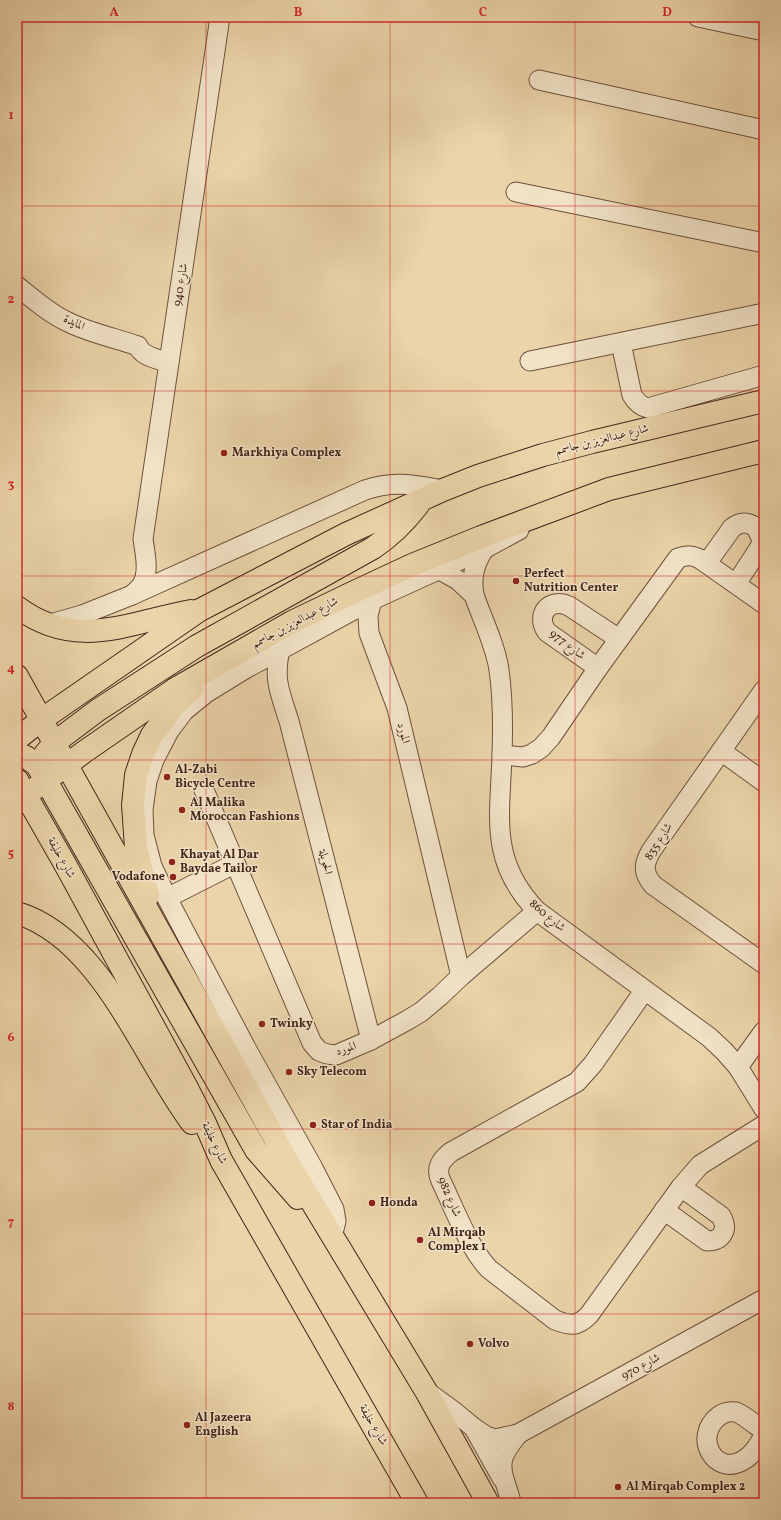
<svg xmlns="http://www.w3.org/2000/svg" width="781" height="1520" viewBox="0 0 781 1520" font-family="Vollkorn,Amiri,serif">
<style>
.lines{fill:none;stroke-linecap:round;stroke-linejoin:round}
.minor-casing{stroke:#6c513e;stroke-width:21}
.major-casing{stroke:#41251a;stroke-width:24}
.minor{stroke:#f2e3c7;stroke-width:19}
.major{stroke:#ebd4a9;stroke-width:22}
.grid{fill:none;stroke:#d62828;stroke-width:1;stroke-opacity:0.55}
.poi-dot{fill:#8f2418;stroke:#f2e3c7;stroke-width:1.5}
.labels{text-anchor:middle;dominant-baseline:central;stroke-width:3;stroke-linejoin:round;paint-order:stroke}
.street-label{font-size:12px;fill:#41251a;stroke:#f2e3c7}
.poi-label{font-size:12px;font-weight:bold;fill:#41251a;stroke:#f2e3c7;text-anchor:start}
.neatline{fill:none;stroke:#d62828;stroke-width:1.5}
.grid-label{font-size:13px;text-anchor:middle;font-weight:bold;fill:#d62828}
</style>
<rect width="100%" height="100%" fill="#ebd4a9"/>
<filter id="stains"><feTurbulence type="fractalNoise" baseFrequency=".005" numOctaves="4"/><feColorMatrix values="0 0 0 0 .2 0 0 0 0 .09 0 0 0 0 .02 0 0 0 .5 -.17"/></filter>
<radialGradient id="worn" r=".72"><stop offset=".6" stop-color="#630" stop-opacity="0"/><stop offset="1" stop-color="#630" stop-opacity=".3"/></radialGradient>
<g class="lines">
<g class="minor-casing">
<g id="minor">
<path d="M698,17L764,31"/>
<path d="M539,80L764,130"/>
<path d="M516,192L764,243"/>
<path d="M17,286C33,299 49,313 68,322C90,333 115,338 138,346C142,357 159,359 169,363"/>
<path d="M621,343L632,395C636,402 640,406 648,408L764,375"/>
<path d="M530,361L764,313"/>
<path d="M484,549C474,565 471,577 474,595C482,618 496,647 499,670C503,698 503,727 502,755C500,818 489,861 537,911L709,1037L724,1051L738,1067L764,1109"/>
<path d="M707,563L732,528C741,521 747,522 756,527L762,540L760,547L736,584"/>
<path d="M438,569L458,580L474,595"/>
<path d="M132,595C135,592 139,589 141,586C150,574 145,553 143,539L220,17"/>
<path d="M372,600L368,616L369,633L397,708L461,976"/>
<path d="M47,625L82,615L132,595L365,490C395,480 414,485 443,490"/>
<path d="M280,649C273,679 280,693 289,721L371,1040"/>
<path d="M598,668L547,632C535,615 549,597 569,606L619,639"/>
<path d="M764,690L651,851C643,865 643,873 653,885L764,964"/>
<path d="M721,751L764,782"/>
<path d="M502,755L523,757L532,754L541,748L551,737L598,668L678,558C687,555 692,555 700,559L764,604"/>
<path d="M204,790L312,1043L319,1051L327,1054L336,1055L371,1040L406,1021L421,1012L440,996L461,976L537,911"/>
<path d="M167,898L234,864"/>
<path d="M644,991L593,1064L577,1082L451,1152C441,1160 435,1168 441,1181C454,1208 469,1248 489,1269L555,1320C571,1326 577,1327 589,1315L681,1187L700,1165L764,1125"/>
<path d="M738,1067L764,1031"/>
<path d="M664,1210L707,1241C722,1241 729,1230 721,1216L681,1187"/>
<path d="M332,1237L336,1221L334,1209L313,1168L246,1048L167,898L152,866L144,835L143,810L147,781L154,760L169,731L184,711L206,693L245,669L372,600L484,549L519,530"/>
<path d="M426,1391L456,1413L474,1428L486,1436L495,1439L518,1434L764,1299"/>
<path d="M474,1428L502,1478"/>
<path d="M764,1431C757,1426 744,1415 736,1412C729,1411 724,1412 719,1416C692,1437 715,1476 742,1461C752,1456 758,1446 764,1436"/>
<path d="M511,1503C510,1496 507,1489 505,1482C497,1460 505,1451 518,1434"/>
</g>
</g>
<g class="major-casing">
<g id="major">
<path d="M17,607C76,651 127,623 191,611"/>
<path d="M17,676L293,1171L426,1391L488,1503"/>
<path d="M17,739L41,720L200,610L346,534L443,490L478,476L543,455L592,442L764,401"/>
<path d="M17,753L26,757L37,765L256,1150L298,1198"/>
<path d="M45,754L54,743L98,710L197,646L373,548C391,536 405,522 418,505"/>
<path d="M17,780L65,864L186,1086L205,1123L221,1160L417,1503"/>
<path d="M17,802L84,752L175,689L292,622L350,594L412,565L481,537L609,489L764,451"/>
<path d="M148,896L136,848L133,805L136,775L143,754L152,735L174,706L192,689"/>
<path d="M17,913C101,938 143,1058 192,1123"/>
</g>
</g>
<use href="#minor" class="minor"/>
<use href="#major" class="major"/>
</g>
<path class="grid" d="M206,17V1503M390,17V1503M575,17V1503M17,206H764M17,391H764M17,576H764M17,760H764M17,944H764M17,1129H764M17,1314H764"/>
<g class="poi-dot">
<circle cx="224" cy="453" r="4"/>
<circle cx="516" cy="581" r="4"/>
<circle cx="167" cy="777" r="4"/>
<circle cx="182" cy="810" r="4"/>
<circle cx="172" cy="862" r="4"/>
<circle cx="173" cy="877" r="4"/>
<circle cx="262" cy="1024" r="4"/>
<circle cx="289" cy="1072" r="4"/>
<circle cx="313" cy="1125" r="4"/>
<circle cx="372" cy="1203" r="4"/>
<circle cx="420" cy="1240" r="4"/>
<circle cx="470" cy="1344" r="4"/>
<circle cx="187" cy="1425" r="4"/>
<circle cx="618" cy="1487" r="4"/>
</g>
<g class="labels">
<g class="street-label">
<text transform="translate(181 285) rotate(-81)">شارع 940</text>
<text transform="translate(74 323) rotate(25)">المايدة</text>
<text transform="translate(602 440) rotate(-14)">شارع عبدالعزيز بن جاسمم</text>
<text transform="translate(295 623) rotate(-28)">شارع عبدالعزيز بن جاسمم</text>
<text transform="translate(567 645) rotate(37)">شارع 977</text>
<text transform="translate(403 733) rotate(76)">المورد</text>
<text transform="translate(659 842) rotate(-58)">شارع 835</text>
<text transform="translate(61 858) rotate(61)">شارع خليفة</text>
<text transform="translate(325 862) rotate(76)">الحويلة</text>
<text transform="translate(547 916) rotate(40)">شارع 860</text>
<text transform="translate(346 1049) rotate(-18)">المورد</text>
<text transform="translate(214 1143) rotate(65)">شارع خليفة</text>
<text transform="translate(449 1197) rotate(66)">شارع 982</text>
<text transform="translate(641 1367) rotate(-29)">شارع 970</text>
<text transform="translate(373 1425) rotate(60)">شارع خليفة</text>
</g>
<g class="poi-label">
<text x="232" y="453">Markhiya Complex</text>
<text x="524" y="574">Perfect<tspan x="524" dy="14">Nutrition Center</tspan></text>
<text x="175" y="770">Al-Zabi<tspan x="175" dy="14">Bicycle Centre</tspan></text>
<text x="190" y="803">Al Malika<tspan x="190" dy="14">Moroccan Fashions</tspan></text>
<text x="180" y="855">Khayat Al Dar<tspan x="180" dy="14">Baydae Tailor</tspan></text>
<text x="165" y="877" text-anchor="end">Vodafone</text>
<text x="270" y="1024">Twinky</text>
<text x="297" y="1072">Sky Telecom</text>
<text x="321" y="1125">Star of India</text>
<text x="380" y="1203">Honda</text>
<text x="428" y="1233">Al Mirqab<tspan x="428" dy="14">Complex 1</tspan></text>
<text x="478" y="1344">Volvo</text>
<text x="195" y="1418">Al Jazeera<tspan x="195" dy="14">English</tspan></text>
<text x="626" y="1487">Al Mirqab Complex 2</text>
</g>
</g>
<rect width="781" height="1520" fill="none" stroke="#ebd4a9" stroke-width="44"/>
<rect x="22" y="22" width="737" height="1476" class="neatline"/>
<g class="grid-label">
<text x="114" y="16">A</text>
<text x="298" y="16">B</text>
<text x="483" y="16">C</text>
<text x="667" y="16">D</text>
<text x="11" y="119">1</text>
<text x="11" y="303">2</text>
<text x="11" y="488">3</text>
<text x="11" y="672">4</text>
<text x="11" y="857">5</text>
<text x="11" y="1041">6</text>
<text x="11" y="1226">7</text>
<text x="11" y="1410">8</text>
</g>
<rect width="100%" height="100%" filter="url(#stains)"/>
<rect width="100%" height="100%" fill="url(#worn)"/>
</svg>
